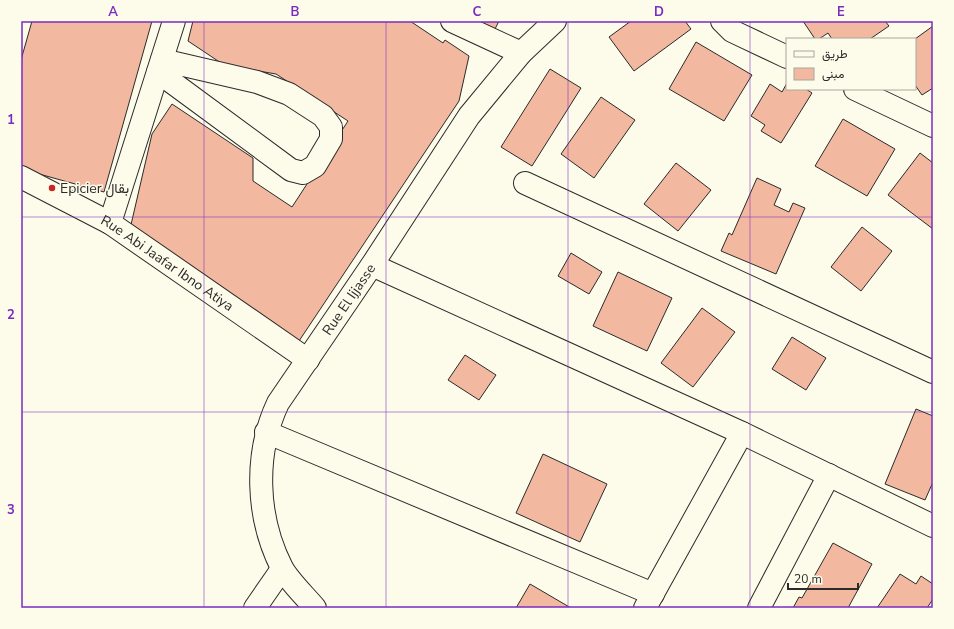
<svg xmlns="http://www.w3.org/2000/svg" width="954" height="629" viewBox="0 0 954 629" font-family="'Nunito Sans',Vazirmatn,sans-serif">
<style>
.building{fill:#f2b8a0;stroke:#2b2b2b}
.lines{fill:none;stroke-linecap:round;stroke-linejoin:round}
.minor-casing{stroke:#2b2b2b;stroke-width:24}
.minor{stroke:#fdfbea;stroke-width:22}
.grid{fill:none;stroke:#7b2cbf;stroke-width:1;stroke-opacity:0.55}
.poi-dot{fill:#c62828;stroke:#fdfbea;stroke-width:1.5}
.labels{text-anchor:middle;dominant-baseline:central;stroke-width:3;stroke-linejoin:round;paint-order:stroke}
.poi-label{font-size:14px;fill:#2b2b2b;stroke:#fdfbea;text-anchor:start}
.street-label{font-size:14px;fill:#2b2b2b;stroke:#fdfbea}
.neatline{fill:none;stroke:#7b2cbf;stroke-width:1.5}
.grid-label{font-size:13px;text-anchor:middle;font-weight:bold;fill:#7b2cbf}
</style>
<rect width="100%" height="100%" fill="#fdfbea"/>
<g class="building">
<path d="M32,21H152L104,192L21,169V60Z"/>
<path d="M193,21H410L443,43L445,40L469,56L459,101L299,341L130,229L152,134L172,104L253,158V181L292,207L348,121L276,74L224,65L188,41Z"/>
<path d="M476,21H499L494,31Z"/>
<path d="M631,21H685L691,29L634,71L609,37Z"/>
<path d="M803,21H885L889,26L870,39H832L828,33L819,39H815Z"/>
<path d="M933,26V88L922,95L915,85V39Z"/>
<path d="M696,42L752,75L724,121L669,89Z"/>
<path d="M550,69L581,88L532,166L501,147Z"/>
<path d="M787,83V89H806L812,93L781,143L761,131L765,125L751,116L770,84L782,92Z"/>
<path d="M601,97L635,120L594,178L561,154Z"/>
<path d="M843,119L895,149L867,196L815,166Z"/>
<path d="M920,153L933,163V229L888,195Z"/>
<path d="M676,163L711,190L678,231L644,204Z"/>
<path d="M757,178L781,189L774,205L789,212L793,203L805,208L776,274L721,251L729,233L732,235Z"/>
<path d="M862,227L892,251L861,291L831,267Z"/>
<path d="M571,253L602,272L589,294L558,276Z"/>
<path d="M618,272L672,298L647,351L593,326Z"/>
<path d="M702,308L735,332L693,387L661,363Z"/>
<path d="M792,337L826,358L806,390L772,369Z"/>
<path d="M465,355L496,375L479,400L448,380Z"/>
<path d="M916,409L933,416V482L925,500L885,484Z"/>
<path d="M543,454L607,484L580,542L516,513Z"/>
<path d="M833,543L872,564L848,608H793L799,597L802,598Z"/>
<path d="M900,574L916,584L921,576L933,584V599L927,608H877Z"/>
<path d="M530,584L571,608H516Z"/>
</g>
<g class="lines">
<g class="minor-casing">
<g id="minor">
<path d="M452,21L521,53"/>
<path d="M722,21L732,31L787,57"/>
<path d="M158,72L291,170L303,173L315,166L331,139V127L323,116L289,94L257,82L162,60"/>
<path d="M855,89L933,126"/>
<path id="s1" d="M21,177L110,223L308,360"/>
<path d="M525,183L933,372"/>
<path d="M110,223L174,21"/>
<path d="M372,265L742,433L933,526"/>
<path d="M266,432L653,594"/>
<path d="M255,608L282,569"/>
<path id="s2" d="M315,608C305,596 289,581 282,568C256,517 254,454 278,403L372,265L469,116L521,53L555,21"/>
<path d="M645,608L742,433"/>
<path d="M759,608L829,475"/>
</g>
</g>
<use href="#minor" class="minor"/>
</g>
<path class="grid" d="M204,21V608M386,21V608M568,21V608M750,21V608M21,217H933M21,412H933"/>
<circle class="poi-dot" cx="52" cy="188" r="4"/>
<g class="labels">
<g class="poi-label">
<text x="60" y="188">Epicier بقال</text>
</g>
<g class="street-label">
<text stroke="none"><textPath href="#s1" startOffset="170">Rue Abi Jaafar Ibno Atiya</textPath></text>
<text stroke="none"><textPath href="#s2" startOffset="348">Rue El Ijjasse</textPath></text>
</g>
</g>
<rect width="954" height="629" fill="none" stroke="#fdfbea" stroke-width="44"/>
<rect x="786" y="38" width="130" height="52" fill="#fdfbea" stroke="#a9a89e"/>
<rect x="794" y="51" width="20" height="6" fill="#fdfbea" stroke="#a9a89e"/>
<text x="822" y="58" font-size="12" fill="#2b2b2b">طريق</text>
<rect x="794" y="68" width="20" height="12" fill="#f2b8a0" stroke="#a9a89e"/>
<text x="822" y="78" font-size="12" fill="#2b2b2b">مبنى</text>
<path d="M788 583v6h70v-6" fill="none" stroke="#2b2b2b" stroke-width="2"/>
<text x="794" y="583" font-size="12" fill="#2b2b2b" stroke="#fdfbea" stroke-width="3" paint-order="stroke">20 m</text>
<rect x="22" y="22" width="910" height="585" class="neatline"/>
<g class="grid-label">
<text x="113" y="16">A</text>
<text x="295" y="16">B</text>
<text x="477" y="16">C</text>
<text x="659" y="16">D</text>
<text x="841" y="16">E</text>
<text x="11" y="124">1</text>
<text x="11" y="319">2</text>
<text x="11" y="514">3</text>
</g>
</svg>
